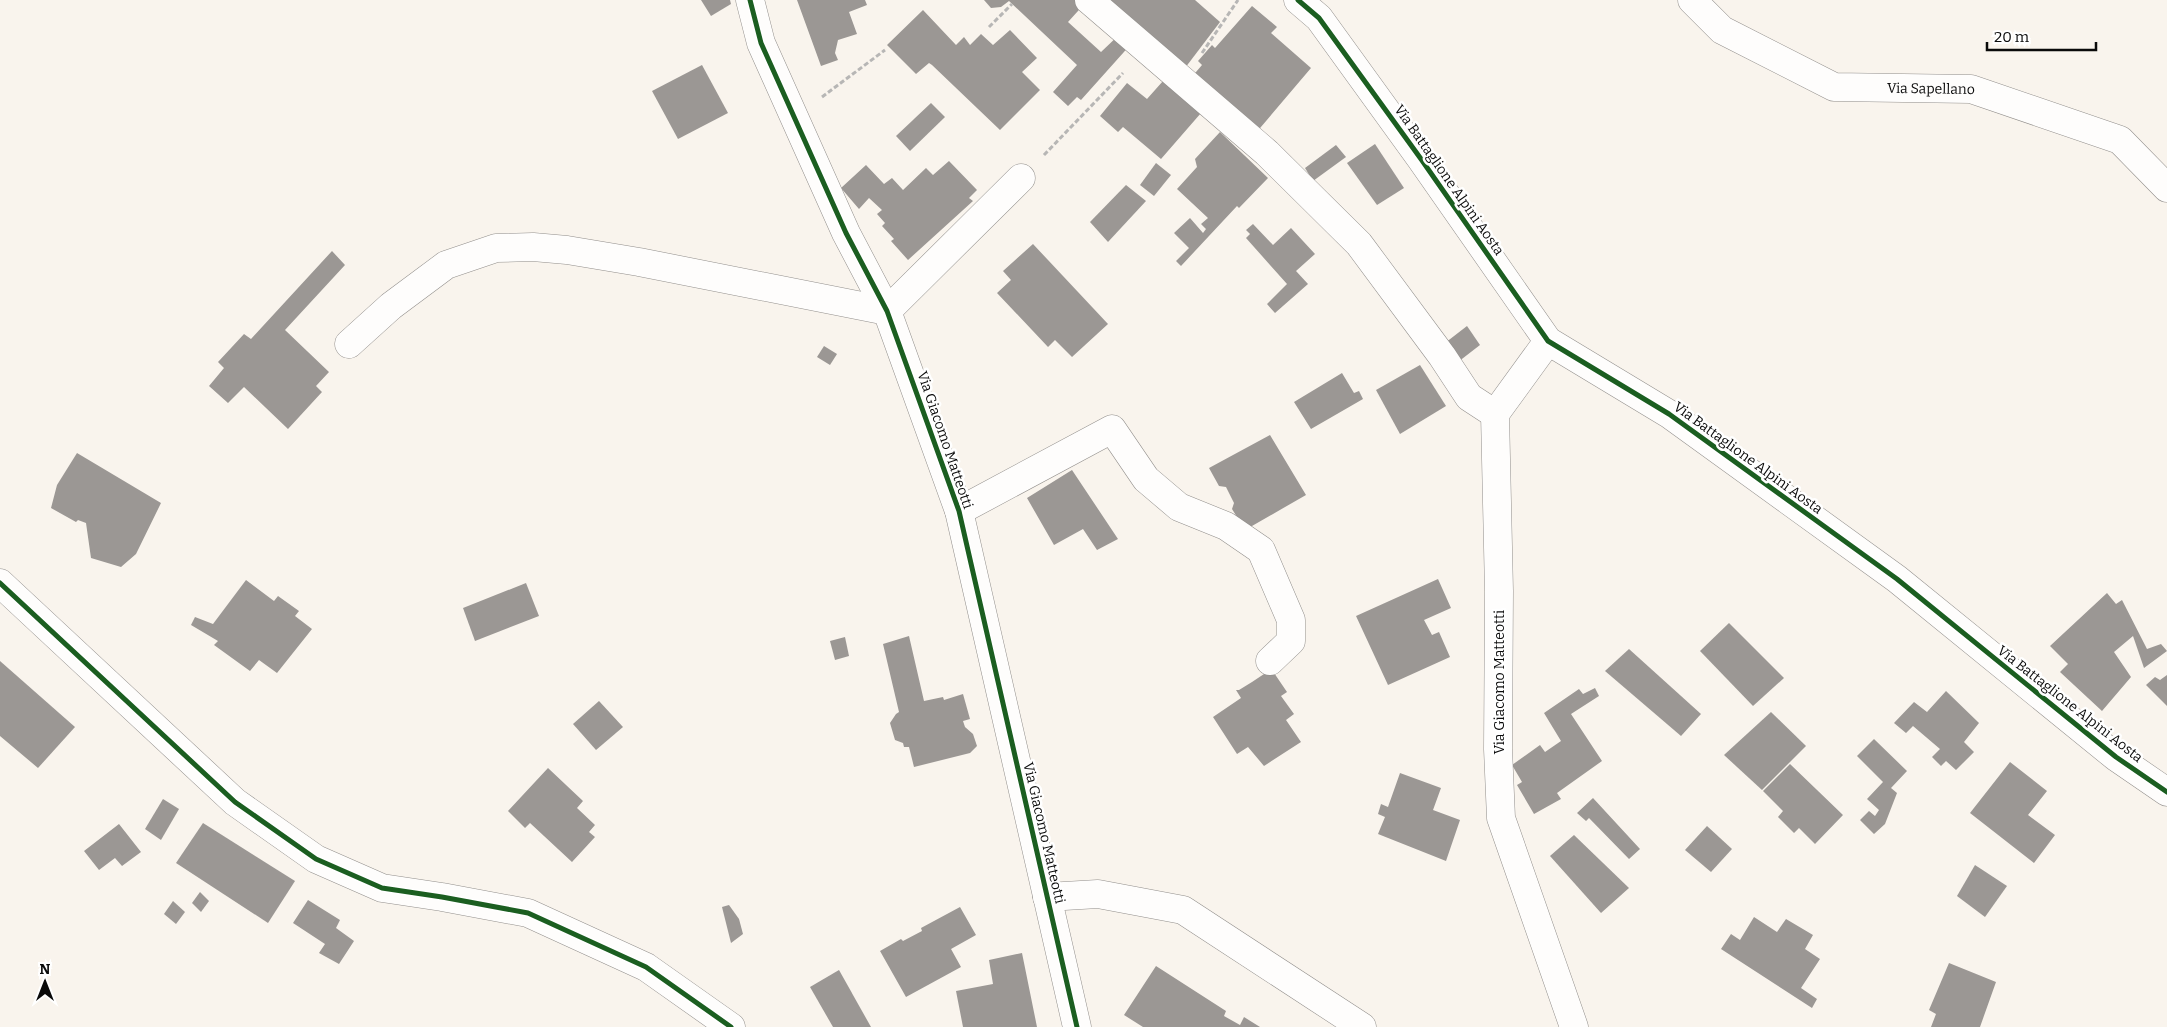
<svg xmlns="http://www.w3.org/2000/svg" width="2167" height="1027" viewBox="0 0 2167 1027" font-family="Bitter,serif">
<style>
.building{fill:#9b9794}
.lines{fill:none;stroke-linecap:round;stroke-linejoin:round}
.minor-casing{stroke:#928f8c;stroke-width:29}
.path{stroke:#b7b6b5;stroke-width:3;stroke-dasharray:5 2.5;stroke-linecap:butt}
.minor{stroke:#fefdfc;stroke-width:28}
.cycleway-casing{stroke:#fff;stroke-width:8}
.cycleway{stroke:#1b5e20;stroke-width:5}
.labels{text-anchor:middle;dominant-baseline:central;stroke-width:5;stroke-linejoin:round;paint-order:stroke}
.street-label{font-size:14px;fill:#0a0a0a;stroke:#fff}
</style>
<rect width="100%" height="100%" fill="#f9f4ed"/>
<g class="building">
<path d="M701,0H730L731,4L711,16Z"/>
<path d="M797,0H865L867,5L849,12L857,34L838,40L835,53L838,60L821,66Z"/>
<path d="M984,0H1088L1068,22L1101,52L1121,33L1132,43L1081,100L1077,97L1068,106L1053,92L1077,65L1009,1L1001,7L991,8Z"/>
<path d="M1098,0H1195L1220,22L1182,72Z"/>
<path d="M1252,6L1277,27L1271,33L1311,68L1255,134L1190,79L1202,65L1198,61L1212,45L1215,48Z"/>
<path d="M923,10L956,45L964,37L970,45L981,34L993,45L1010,30L1037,58L1022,72L1040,90L1000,130L932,65L929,63L916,74L887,45Z"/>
<path d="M702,65L728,113L678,139L652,91Z"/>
<path d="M1163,81L1201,113L1161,159L1123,127L1118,132L1100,116L1127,83L1147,99Z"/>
<path d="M931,103L945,117L910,151L896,136Z"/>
<path d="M1220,132L1268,178L1239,208L1237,206L1181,266L1176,261L1189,248L1174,233L1190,218L1203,233L1206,229L1201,224L1208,218L1177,189L1197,167L1195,159Z"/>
<path d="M1375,144L1404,188L1377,205L1347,163Z"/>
<path d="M1336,145L1346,157L1313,181L1305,168Z"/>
<path d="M949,161L977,190L969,198L973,201L908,260L891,241L894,239L882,226L885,223L877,214L882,210L869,198L859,209L841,188L866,165L884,184L892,178L903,190L926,168L933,175Z"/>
<path d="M1156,163L1171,175L1154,196L1140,185Z"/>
<path d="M1126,185L1146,201L1108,242L1090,222Z"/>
<path d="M1253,224L1273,245L1291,228L1315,254L1296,271L1308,284L1275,313L1267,304L1287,284L1246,238L1250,234L1246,230Z"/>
<path d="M1033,244L1108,324L1072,357L1055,340L1048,347L997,293L1011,280L1003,271Z"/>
<path d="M332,251L345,265L285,330L329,372L316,386L322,392L288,429L244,387L228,403L209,386L224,368L218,362L244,334L251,339Z"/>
<path d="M1467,326L1480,345L1458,362L1445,343Z"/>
<path d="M824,346L837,354L830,365L817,357Z"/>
<path d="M1420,365L1446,406L1400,434L1376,390Z"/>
<path d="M1342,373L1354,393L1359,391L1363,399L1311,429L1294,402Z"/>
<path d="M1270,435L1306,495L1245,530L1232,509L1234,503L1226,487L1219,486L1209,468Z"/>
<path d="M77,453L161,503L136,554L121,567L91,558L86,523L78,520L76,522L51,508L57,485Z"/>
<path d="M1072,470L1118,539L1097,550L1083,529L1054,545L1027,498Z"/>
<path d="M1438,579L1451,608L1424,620L1432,635L1439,632L1450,657L1388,685L1356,616Z"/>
<path d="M246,580L274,601L278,596L299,611L295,616L312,629L277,673L259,660L250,671L214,645L218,641L191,625L195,617L213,624Z"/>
<path d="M526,583L539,616L475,641L463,608Z"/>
<path d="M2107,593L2116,604L2122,600L2147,649L2161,644L2167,651L2144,668L2133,636L2114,652L2131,677L2102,711L2060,672L2068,664L2050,646Z"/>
<path d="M1729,623L1784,678L1753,706L1700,651Z"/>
<path d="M909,636L924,701L943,697L944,700L963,694L970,719L963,721L965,727L973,734L977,746L970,753L914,767L909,747H904L903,743L895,740L890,723L896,714L899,712L883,644Z"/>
<path d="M845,637L849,656L835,660L830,641Z"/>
<path d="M1629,649L1701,714L1681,736L1605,671Z"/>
<path d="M0,661L75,727L38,768L0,736Z"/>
<path d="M1270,667L1287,692L1281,696L1294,714L1286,720L1301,742L1264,766L1248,747L1237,754L1213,717L1241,698L1236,690H1239L1252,682L1270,670Z"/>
<path d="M2167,675V706L2146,685L2155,677L2160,680Z"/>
<path d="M1595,688L1599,696L1571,714L1602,761L1557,793L1561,799L1534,814L1517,785L1522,782L1512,765L1540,745L1545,752L1561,741L1544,713L1579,689L1583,694Z"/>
<path d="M1946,691L1979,723L1964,742L1974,752L1956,770L1946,761L1941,766L1932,757L1940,749L1913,726L1906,733L1894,723L1914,702L1927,712Z"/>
<path d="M599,701L623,727L596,750L573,724Z"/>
<path d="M1771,712L1806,746L1762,790L1724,755Z"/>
<path d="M1874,739L1907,771L1891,788L1897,793L1885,824L1874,834L1860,820L1869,811L1875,816L1879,810L1867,799L1883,782L1857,756Z"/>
<path d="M2010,762L2047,791L2028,815L2055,835L2034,863L1970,813Z"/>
<path d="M1790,764L1843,815L1815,844L1799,828L1794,833L1778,817L1783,811L1763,791Z"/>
<path d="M548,768L583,801L577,808L595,825L589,832L595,837L572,862L530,823L525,828L508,811Z"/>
<path d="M1400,773L1441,788L1433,810L1460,820L1446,861L1378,834L1385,817L1378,814L1381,804L1388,807Z"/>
<path d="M1593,798L1640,849L1629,859L1589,818L1586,821L1577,813Z"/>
<path d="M163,799L179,809L161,840L145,829Z"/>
<path d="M203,823L295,881L268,923L176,863Z"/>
<path d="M119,824L141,852L122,866L115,858L99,870L84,851Z"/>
<path d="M1707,826L1732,849L1711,872L1685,850Z"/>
<path d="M1574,835L1629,888L1601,913L1550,856Z"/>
<path d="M1975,865L2007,886L1985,917L1957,896Z"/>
<path d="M200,892L209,901L201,912L192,903Z"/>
<path d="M308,900L340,920L336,928L354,941L339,964L319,953L325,944L293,923Z"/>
<path d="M173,901L185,912L176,924L164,914Z"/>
<path d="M729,905L739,919L743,934L731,943L722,907Z"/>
<path d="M960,907L976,935L951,949L961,967L906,997L880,951L901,939L903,941L922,931L921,928Z"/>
<path d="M1754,917L1777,932L1786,919L1813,935L1805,949L1820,959L1801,988L1817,999L1812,1008L1721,949L1731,934L1740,940Z"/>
<path d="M1022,953L1037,1027H963L956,991L993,984L989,960Z"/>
<path d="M1949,963L1996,982L1980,1027H1931L1936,1014L1929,1010Z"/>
<path d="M1156,966L1226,1011L1224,1016L1240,1025L1244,1017L1260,1027H1143L1124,1015Z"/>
<path d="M839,970L871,1027H833L810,987Z"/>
</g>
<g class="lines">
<g class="minor-casing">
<g id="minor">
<path d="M750,0L761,43L846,233L887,311L959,511L1077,1027"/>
<path d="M1089,0L1267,153L1359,244L1442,356L1469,397L1495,414"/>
<path d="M1298,0L1319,18L1421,159L1548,341L1669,414L1897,579L2116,757L2167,792"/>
<path id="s1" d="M1692,0L1722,30L1834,87L1971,89L2120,140L2167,188"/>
<path d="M1548,341L1495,414L1499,591L1498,749L1501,818L1574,1027"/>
<path d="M349,344L391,306L446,265L496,248L533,247L567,250L639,262L887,311L1021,178"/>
<path d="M959,511L1112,429L1146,479L1179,507L1226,526L1261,550L1291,620V641L1270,661"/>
<path d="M0,583L235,802L316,859L382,888L442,897L528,913L646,967L731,1027"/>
<path d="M1047,897L1098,894L1183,910L1362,1027"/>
</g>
</g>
<g class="path">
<path d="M989,27L1012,4"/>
<path d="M1202,53L1238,0"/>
<path d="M822,97L885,50"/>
<path d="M1044,155L1123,73"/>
</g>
<use href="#minor" class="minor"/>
<g class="cycleway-casing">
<g id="cycleway">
<path d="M750,0L761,43L846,233L887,311L959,511L1077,1027"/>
<path d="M1298,0L1319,18L1421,159L1548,341L1669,414L1897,579L2116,757L2167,792"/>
<path d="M0,583L235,802L316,859L382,888L442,897L528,913L646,967L731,1027"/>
</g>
</g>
<use href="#cycleway" class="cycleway"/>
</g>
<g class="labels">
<g class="street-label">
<text stroke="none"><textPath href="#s1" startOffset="265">Via Sapellano</textPath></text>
<text transform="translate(1449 180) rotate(55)">Via Battaglione Alpini Aosta</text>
<text transform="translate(945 440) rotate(71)">Via Giacomo Matteotti</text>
<text transform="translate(1748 458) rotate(36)">Via Battaglione Alpini Aosta</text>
<text transform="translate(1499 682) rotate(-90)">Via Giacomo Matteotti</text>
<text transform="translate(2070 704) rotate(38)">Via Battaglione Alpini Aosta</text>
<text transform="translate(1044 833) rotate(77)">Via Giacomo Matteotti</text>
</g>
</g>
<g transform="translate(45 982)" stroke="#ffffff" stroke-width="4" paint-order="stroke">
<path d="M0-4L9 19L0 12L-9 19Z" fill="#0a0a0a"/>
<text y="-8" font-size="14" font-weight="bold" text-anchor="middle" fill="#0a0a0a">N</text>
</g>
<path d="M1987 42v8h109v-8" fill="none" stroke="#0a0a0a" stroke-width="2.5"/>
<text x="1994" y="42" font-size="15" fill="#0a0a0a" stroke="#ffffff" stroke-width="4" paint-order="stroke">20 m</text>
</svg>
